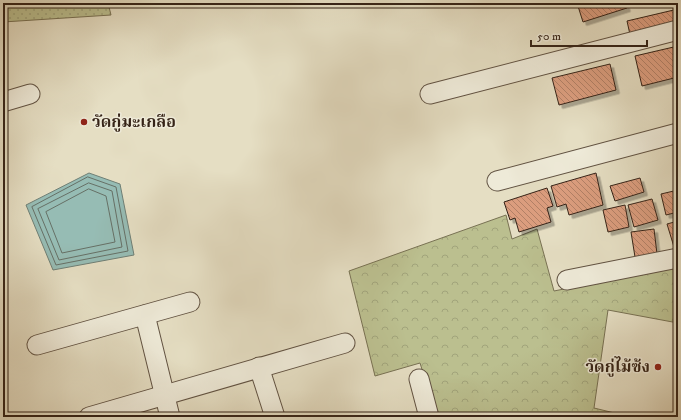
<svg xmlns="http://www.w3.org/2000/svg" width="681" height="420" viewBox="0 0 681 420" font-family="'IM FELL DW Pica','Noto Serif Thai',serif">
<style>
.grass{fill:url(#grass-dots);stroke:#787153}
.forest{fill:url(#forest-crowns);stroke:#787153}
.water{fill:#96bcb4;stroke:#6f7f75}
.lines{fill:none;stroke-linecap:round;stroke-linejoin:round}
.shore{stroke:#667066;stroke-width:1}
.building{fill:url(#building-back-hatch);stroke:#352317;filter:url(#shadow)}
.minor-casing{stroke:#615242;stroke-width:21}
.minor{stroke:#eeead8;stroke-width:19}
.poi-dot{fill:#8f2418;stroke:#eeead8;stroke-width:1.5}
.labels{text-anchor:middle;dominant-baseline:central;stroke-width:3;stroke-linejoin:round;paint-order:stroke}
.poi-label{font-size:16px;font-weight:bold;fill:#352317;stroke:#eeead8;text-anchor:start}
</style>
<defs>
<pattern id="grass-dots" width="8" height="8" patternUnits="userSpaceOnUse"><rect width="8" height="8" fill="#bbbf8f"/><path d="M2 2h.1M6 6h.1" fill="none" stroke="#a1a47b" stroke-width="1.8" stroke-linecap="round"/></pattern>
<pattern id="forest-crowns" width="20" height="18" patternUnits="userSpaceOnUse"><rect width="20" height="18" fill="#bbbf8f"/><path d="M2 6a3 3 0 1 1 6 0M12 15a3 3 0 1 1 6 0" fill="none" stroke="#a1a47b"/></pattern>
<pattern id="building-back-hatch" width="6" height="6" patternUnits="userSpaceOnUse"><rect width="6" height="6" fill="#db9d7e"/><path d="M-1 5l2 2M0 0l6 6M5-1l2 2" fill="none" stroke="#b28066"/></pattern>
<filter id="shadow"><feDropShadow dx="3.5" dy="3.5" stdDeviation="0" flood-color="#0004"/></filter>
</defs>
<rect width="100%" height="100%" fill="#e5dec3"/>
<filter id="stains"><feTurbulence type="fractalNoise" baseFrequency=".005" numOctaves="4"/><feColorMatrix values="0 0 0 0 .2 0 0 0 0 .09 0 0 0 0 .02 0 0 0 .5 -.17"/></filter>
<radialGradient id="worn" r=".72"><stop offset=".6" stop-color="#630" stop-opacity="0"/><stop offset="1" stop-color="#630" stop-opacity=".3"/></radialGradient>
<path class="grass" d="M3,3H108L111,15L3,22Z"/>
<path class="forest" d="M506,215L512,239L537,229L554,291L678,266V323L608,310L594,408L631,417H437L420,363L375,376L349,271Z"/>
<path class="water" d="M89,173L120,184L134,255L53,270L26,205Z"/>
<g class="lines">
<g class="shore">
<path d="M88,177L116,187L128,251L56,265L32,207Z"/>
<path d="M89,183L112,191L122,247L59,260L38,209Z"/>
<path d="M89,189L106,196L115,242L62,253L46,212Z"/>
</g>
</g>
<g class="building">
<path d="M577,3H625L627,8L583,22Z"/>
<path d="M678,9V28L631,39L627,21Z"/>
<path d="M678,46V77L642,86L635,56Z"/>
<path d="M610,64L616,90L559,105L552,78Z"/>
<path d="M596,173L603,205L569,215L566,204L557,207L551,186Z"/>
<path d="M640,178L644,192L615,201L610,186Z"/>
<path d="M547,188L553,206L547,208L551,222L519,232L515,218L510,220L504,202Z"/>
<path d="M678,190V212L666,215L661,194Z"/>
<path d="M652,199L658,220L634,227L628,205Z"/>
<path d="M625,205L629,227L608,232L603,210Z"/>
<path d="M678,221V246L674,247L667,224Z"/>
<path d="M654,229L657,254L635,257L631,232Z"/>
</g>
<g class="lines">
<g class="minor-casing">
<g id="minor">
<path d="M430,94L678,30"/>
<path d="M3,102L30,94"/>
<path d="M497,181L678,133"/>
<path d="M567,280L678,258"/>
<path d="M145,315L170,417"/>
<path d="M37,345L190,302"/>
<path d="M259,367L275,417"/>
<path d="M419,379L429,417"/>
<path d="M89,417L345,343"/>
</g>
</g>
<use href="#minor" class="minor"/>
</g>
<g class="poi-dot">
<circle cx="84" cy="122" r="4"/>
<circle cx="658" cy="367" r="4"/>
</g>
<g class="labels">
<g class="poi-label">
<text x="92" y="122">วัดกู่มะเกลือ</text>
<text x="650" y="367" text-anchor="end">วัดกู่ไม้ซ้ง</text>
</g>
</g>
<rect width="681" height="420" fill="none" stroke="#e5dec3" stroke-width="16"/>
<rect x="4" y="4" width="673" height="412" fill="none" stroke="#352317" stroke-width="2"/>
<rect x="8" y="8" width="665" height="404" fill="none" stroke="#352317"/>
<path d="M531 40v6h116v-6" fill="none" stroke="#352317" stroke-width="2"/>
<text x="537" y="40" font-size="12" fill="#352317" stroke="#eeead8" stroke-width="3" paint-order="stroke">50 m</text>
<rect width="100%" height="100%" filter="url(#stains)"/>
<rect width="100%" height="100%" fill="url(#worn)"/>
</svg>
